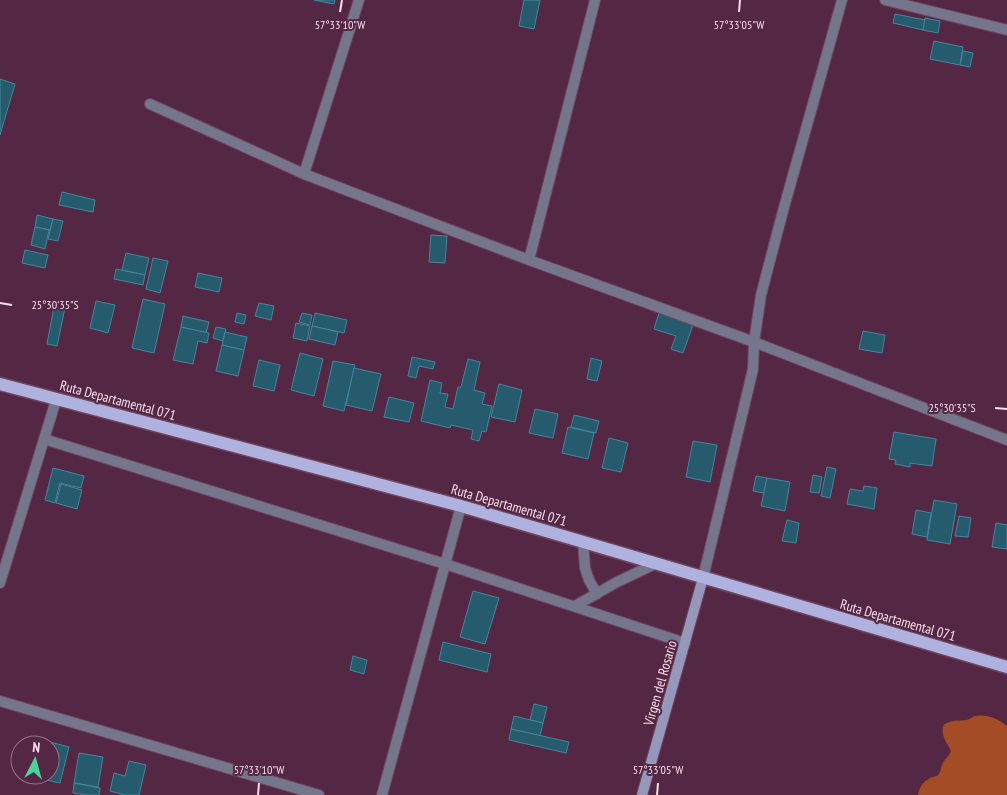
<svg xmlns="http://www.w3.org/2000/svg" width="1007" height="795" viewBox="0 0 1007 795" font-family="'PT Sans Narrow',sans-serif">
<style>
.forest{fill:#a44c25}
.building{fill:#255b6d;stroke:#43879d}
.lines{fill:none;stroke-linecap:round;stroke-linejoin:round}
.lane-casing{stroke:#6f455f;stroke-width:12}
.street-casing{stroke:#6f455f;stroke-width:12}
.secondary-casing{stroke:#6f455f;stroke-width:12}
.primary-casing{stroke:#6f455f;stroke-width:15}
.lane{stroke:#75768c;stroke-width:10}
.street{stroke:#75768c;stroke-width:10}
.secondary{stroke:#9697bb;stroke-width:10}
.primary{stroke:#afb1de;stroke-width:12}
.ticks{fill:none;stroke:#faddee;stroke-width:2}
.labels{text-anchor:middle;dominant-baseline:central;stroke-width:4;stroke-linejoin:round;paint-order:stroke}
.street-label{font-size:14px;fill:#faddee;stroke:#542844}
.ticks-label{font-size:12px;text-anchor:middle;fill:#faddee;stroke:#542844;stroke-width:4;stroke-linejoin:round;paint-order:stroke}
</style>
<rect width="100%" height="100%" fill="#542844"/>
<path class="forest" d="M974,716C987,714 997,718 1007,726V795H918C919,789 922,782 929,779C929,778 936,776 937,776C941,773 940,769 942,765C944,759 949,757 951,751C947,743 941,736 943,726C954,716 964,725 974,716Z"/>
<g class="building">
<path d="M314,0H335L334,4Z"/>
<path d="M524,0H540L534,29L519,26Z"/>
<path d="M895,14L925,20L923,30L893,23Z"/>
<path d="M925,18L940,21L938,33L923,30Z"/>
<path d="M934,41L963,47L960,65L930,59Z"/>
<path d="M963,51L973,53L970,67L960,65Z"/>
<path d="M0,79L15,84L0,135Z"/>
<path d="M62,192L95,200L93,212L59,205Z"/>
<path d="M37,215L53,219L50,230L35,227Z"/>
<path d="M53,219L63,221L58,241L48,239Z"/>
<path d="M35,227L49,230L45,249L31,245Z"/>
<path d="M431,235L447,236L445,263L429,262Z"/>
<path d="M25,250L48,255L45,268L22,263Z"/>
<path d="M126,253L149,258L145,275L122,270Z"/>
<path d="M153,258L168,261L160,293L146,289Z"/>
<path d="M116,269L145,275L143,285L114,279Z"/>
<path d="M198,273L222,278L219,292L195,287Z"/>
<path d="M143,299L165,304L154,353L132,348Z"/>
<path d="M55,301L66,303L57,346L47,344Z"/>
<path d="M96,301L115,305L108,333L90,328Z"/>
<path d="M259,303L274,306L271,320L255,316Z"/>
<path d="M660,310L694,322L683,353L671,349L676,336L654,329Z"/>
<path d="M237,313L246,315L244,324L235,322Z"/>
<path d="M302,313L312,315L310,325L299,322Z"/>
<path d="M315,313L347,320L344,333L312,326Z"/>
<path d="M183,316L209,322L206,333L181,327Z"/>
<path d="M296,323L310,326L307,341L293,338Z"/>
<path d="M312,326L338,332L335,345L309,339Z"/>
<path d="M181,327L209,333L207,343L198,341L193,364L173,360Z"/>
<path d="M216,327L226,329L223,341L213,338Z"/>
<path d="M863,331L885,335L882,353L859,349Z"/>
<path d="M225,332L247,337L244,350L222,345Z"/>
<path d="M222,345L244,350L238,376L216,371Z"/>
<path d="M300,353L323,359L314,396L291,390Z"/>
<path d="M412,357L435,362L433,369L419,366L416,378L408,376Z"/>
<path d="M591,358L602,361L597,381L587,379Z"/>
<path d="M468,359L480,362L474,390L485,393L482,404L492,406L486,432L482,431L479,441L471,439L473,430L451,425L450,428L421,421L430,380L442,383L440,393L448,394L445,407L453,409L458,387H461Z"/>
<path d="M259,360L280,365L274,391L253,386Z"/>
<path d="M333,361L355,365L344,411L323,406Z"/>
<path d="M354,368L381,374L372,411L346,405Z"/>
<path d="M499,384L522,390L515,422L491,417Z"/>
<path d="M389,397L414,403L409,422L384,417Z"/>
<path d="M535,409L558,414L553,438L529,433Z"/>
<path d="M574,415L599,421L596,433L571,427Z"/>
<path d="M568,427L594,433L588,459L562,453Z"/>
<path d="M894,432L936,439L932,466L910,463V467L895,464L896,460L889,459Z"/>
<path d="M609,438L628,443L621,472L602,468Z"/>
<path d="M693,441L717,445L710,482L686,477Z"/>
<path d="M827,467L836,469L830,498L821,496Z"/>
<path d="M53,468L84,476L81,488L60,483L55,503L45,500Z"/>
<path d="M813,475L822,477L819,493L810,492Z"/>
<path d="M756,476L767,478L764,493L753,491Z"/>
<path d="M767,478L790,482L785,511L761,506Z"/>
<path d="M61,484L82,490L77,509L56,503Z"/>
<path d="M864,486L877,488L874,509L847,504L850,489L863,491Z"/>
<path d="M934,500L957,504L950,544L927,540Z"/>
<path d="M916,510L931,513L927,537L912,534Z"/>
<path d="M959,516L971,518L968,537L955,536Z"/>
<path d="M787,520L799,523L796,543L782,541Z"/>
<path d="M996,523L1007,525V549L992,547Z"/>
<path d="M473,591L499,598L485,644L460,637Z"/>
<path d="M443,642L491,654L487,672L439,660Z"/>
<path d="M353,656L367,660L364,674L350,670Z"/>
<path d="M534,704L547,707L543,723L530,720Z"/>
<path d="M514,716L543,723L540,736L511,729Z"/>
<path d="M511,729L569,742L566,753L509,740Z"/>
<path d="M50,742L69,747L60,783L42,779L43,775H50Z"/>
<path d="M79,753L103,757L98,787L74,783Z"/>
<path d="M129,761L146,765L139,795H125L110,791L114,773L125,776Z"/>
<path d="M74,783L100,788L99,795H87L73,793Z"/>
</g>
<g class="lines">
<g class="lane-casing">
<g id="lane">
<path d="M44,439L445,564L685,643"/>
<path d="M583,542L585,568L589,580L597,594"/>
<path d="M575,606L617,582L655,564"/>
</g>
</g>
<g class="street-casing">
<g id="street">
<path d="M885,0L1007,30"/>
<path d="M150,104L304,174L529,260L754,342L1007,440"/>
<path d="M304,174L359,0"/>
<path d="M529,260L595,0"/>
<path d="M703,578L749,386L753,369L754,342L761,295L783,211L842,0"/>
<path d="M0,583L56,400"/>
<path d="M0,701L319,795"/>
<path d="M382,795L461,506"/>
</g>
</g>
<g class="secondary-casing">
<path id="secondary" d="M642,795L703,578"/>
</g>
<g class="primary-casing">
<path id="primary" d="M0,384L461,506L1007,667"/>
</g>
<use href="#lane" class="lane"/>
<use href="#street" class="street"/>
<use href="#secondary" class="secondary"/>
<use href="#primary" class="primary"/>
</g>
<path class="ticks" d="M340,12L342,0M739,12L740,0M0,303L12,305M995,408L1007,409M258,795L259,783M657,795L658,783"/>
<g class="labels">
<g class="street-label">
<text transform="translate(118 400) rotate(15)">Ruta Departamental 071</text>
<text transform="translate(509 505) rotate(16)">Ruta Departamental 071</text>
<text transform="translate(898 620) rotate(16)">Ruta Departamental 071</text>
<text transform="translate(660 683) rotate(-74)">Virgen del Rosario</text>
</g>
</g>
<g class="ticks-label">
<text x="340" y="29">57°33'10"W</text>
<text x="739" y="29">57°33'05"W</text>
<text x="55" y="309">25°30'35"S</text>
<text x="952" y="412">25°30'35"S</text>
<text x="259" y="774">57°33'10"W</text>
<text x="658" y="774">57°33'05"W</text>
</g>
<g transform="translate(35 760) rotate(6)"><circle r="24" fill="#542844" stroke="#967088"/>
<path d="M0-4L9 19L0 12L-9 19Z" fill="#4ad49c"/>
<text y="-8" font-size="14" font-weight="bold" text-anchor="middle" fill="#faddee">N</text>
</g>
</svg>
